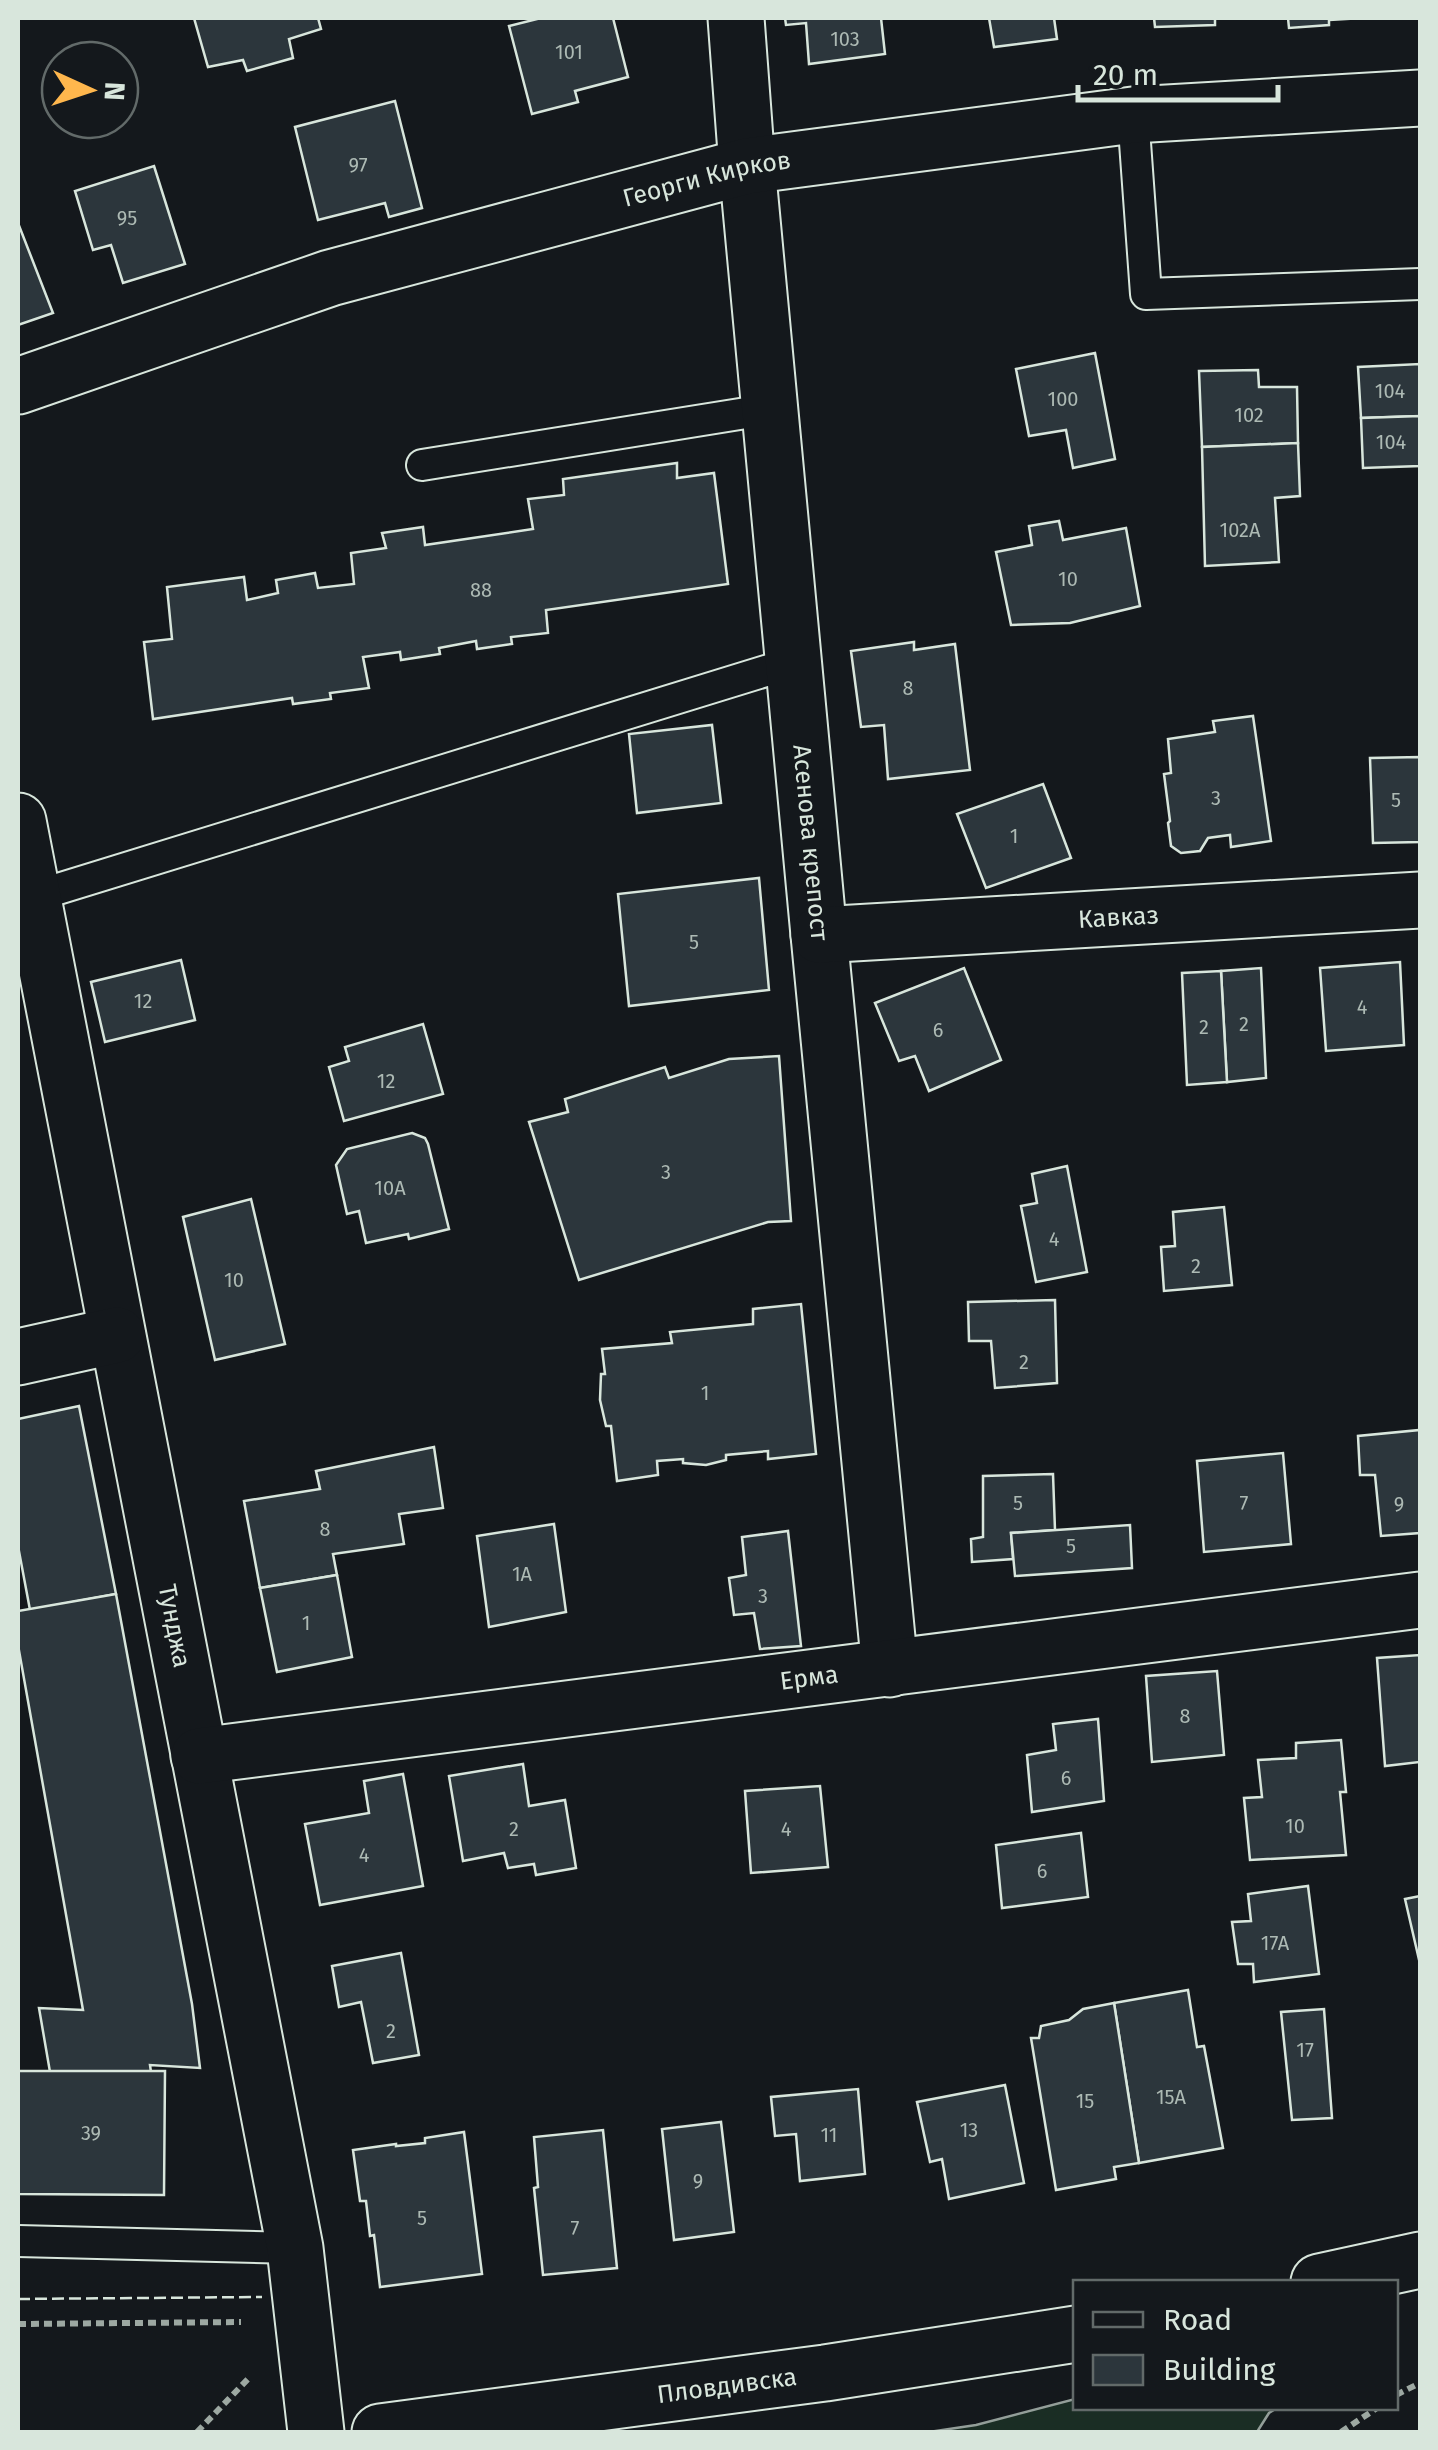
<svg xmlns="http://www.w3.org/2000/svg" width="1438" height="2450" viewBox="0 0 1438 2450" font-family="'Fira Sans',sans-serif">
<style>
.green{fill:#1a2d24;stroke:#939e99;stroke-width:2.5}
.building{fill:#2c363c;stroke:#d8e6dc;stroke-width:2.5}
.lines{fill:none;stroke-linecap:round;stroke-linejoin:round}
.service-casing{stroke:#d8e6dc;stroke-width:34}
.minor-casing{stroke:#d8e6dc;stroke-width:59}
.path{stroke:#9da8a2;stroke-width:6;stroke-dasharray:8 5;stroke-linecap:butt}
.service{stroke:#14181c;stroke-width:30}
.minor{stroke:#14181c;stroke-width:55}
.fence{stroke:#d8e6dc;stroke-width:2.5;stroke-dasharray:12 5;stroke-linecap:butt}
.labels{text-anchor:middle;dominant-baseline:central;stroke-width:8;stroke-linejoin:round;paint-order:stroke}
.number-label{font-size:20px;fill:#adbab4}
.street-label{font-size:25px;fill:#d8e6dc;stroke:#14181c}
</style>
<rect width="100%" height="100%" fill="#14181c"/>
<path class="green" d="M1075,2399L1076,2408H1277L1269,2413L1257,2432H929L976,2425Z"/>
<g class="building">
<path d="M194,18H318L321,29L289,39L293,58L247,71L243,60L208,67Z"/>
<path d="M541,18H613L628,77L575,91L578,102L532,114L509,26Z"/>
<path d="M785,18H881L885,54L809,64L806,23L786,25Z"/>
<path d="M989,18H1054L1057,39L994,47Z"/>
<path d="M1154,18H1215V25L1155,27Z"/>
<path d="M1288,18H1363L1329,20V25L1289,28Z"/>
<path d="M395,101L422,208L389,217L385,203L318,220L295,127Z"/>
<path d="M154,166L185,264L123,283L111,245L93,250L75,191Z"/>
<path d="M18,223L53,313L18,325Z"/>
<path d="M1095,353L1115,459L1073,468L1066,430L1029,436L1016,369Z"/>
<path d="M1420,364V416L1361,418L1358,367Z"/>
<path d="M1258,370L1259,387H1297L1298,443L1202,447L1199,371Z"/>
<path d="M1420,416V466L1363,468L1361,418Z"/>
<path d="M1298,443L1300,496L1275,498L1279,562L1205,566L1202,447Z"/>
<path d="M677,463V478L714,473L728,584L546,610L548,633L511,637L512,644L477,649L476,641L439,648L440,654L401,660L400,652L363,657L369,688L330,693L331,699L293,704L292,698L153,719L144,642L172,639L167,587L244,577L247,600L278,593L276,580L315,573L318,588L354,584L351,553L386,548L382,533L423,527L425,545L533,529L528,499L564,495L563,479Z"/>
<path d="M1059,521L1063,540L1126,528L1140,606L1070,623L1011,625L996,552L1032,545L1029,526Z"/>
<path d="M914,642V650L955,644L970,770L888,779L884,725L861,727L851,651Z"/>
<path d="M1253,716L1271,841L1231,847L1230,835L1208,838L1200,851L1181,853L1171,846L1168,823L1170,821L1164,774L1171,773L1168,739L1215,732L1213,721Z"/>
<path d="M712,725L721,803L637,813L629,734Z"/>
<path d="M1420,757V842L1373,843L1370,758Z"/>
<path d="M1043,784L1071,858L986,888L957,814Z"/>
<path d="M759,878L769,990L629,1006L618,894Z"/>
<path d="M181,960L195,1020L105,1042L91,982Z"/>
<path d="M1400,962L1404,1045L1326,1051L1320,968Z"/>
<path d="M964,968L1001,1060L929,1091L915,1056L899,1061L875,1003Z"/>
<path d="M1261,968L1266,1078L1227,1082L1221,971Z"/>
<path d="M1221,971L1227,1082L1187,1085L1182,973Z"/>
<path d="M423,1024L443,1094L344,1121L329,1067L349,1061L345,1047Z"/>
<path d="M779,1056L791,1221L768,1222L579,1280L529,1122L568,1112L565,1099L665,1067L669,1078L729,1059Z"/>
<path d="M412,1133L425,1138L428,1144L449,1229L409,1239L408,1234L366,1243L359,1211L347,1214L336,1165L347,1149Z"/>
<path d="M1067,1166L1087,1272L1036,1282L1021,1206L1037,1203L1032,1174Z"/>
<path d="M251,1199L285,1344L215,1360L183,1217Z"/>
<path d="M1224,1207L1232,1285L1164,1291L1161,1247L1175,1246L1173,1212Z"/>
<path d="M1055,1300L1057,1383L995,1388L991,1341H969L968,1302Z"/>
<path d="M801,1304L816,1454L768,1459V1451L726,1455V1460L706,1465L683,1463V1459L657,1461L658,1475L617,1481L611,1426H606L600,1400L601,1374H605L602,1349L672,1343L670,1332L753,1324V1309Z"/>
<path d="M79,1406L116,1594L30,1610L18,1546V1419Z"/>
<path d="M1420,1430V1533L1381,1536L1375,1475H1360L1358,1436Z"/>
<path d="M434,1447L443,1508L399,1514L404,1544L333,1554L337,1575L260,1588L244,1501L320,1489L316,1471Z"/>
<path d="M1283,1453L1291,1544L1204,1552L1197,1461Z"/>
<path d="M1053,1474L1055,1530L1011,1533L1013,1559L972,1562L971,1539L983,1537V1476Z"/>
<path d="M554,1524L566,1612L489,1627L477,1536Z"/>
<path d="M1130,1525L1132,1568L1015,1576L1011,1533Z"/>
<path d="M788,1531L801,1646L760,1649L754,1613L734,1615L729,1578L746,1575L742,1537Z"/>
<path d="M337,1575L352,1657L277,1672L260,1588Z"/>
<path d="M116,1594L192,2004L200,2068L150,2065L151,2072H50L39,2008L83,2010L18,1645V1611Z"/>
<path d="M1420,1655V1762L1385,1766L1377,1658Z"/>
<path d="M1217,1671L1224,1755L1152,1762L1146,1676Z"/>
<path d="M1098,1719L1104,1801L1032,1812L1027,1755L1056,1750L1053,1724Z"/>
<path d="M1341,1740L1346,1792H1340L1346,1855L1250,1860L1244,1798L1262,1797L1258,1760L1296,1758V1743Z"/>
<path d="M523,1764L529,1806L565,1800L576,1868L536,1875L534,1864L508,1868L504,1853L463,1861L449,1776Z"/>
<path d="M403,1774L423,1886L320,1905L305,1824L369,1813L364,1781Z"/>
<path d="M820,1786L828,1867L751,1873L745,1791Z"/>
<path d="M1081,1833L1088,1897L1002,1908L996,1845Z"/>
<path d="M1308,1886L1319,1974L1254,1982L1253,1964H1238L1232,1922L1251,1921L1248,1894Z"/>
<path d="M1420,1896V1964L1405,1899Z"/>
<path d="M401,1953L419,2055L373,2063L361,2002L339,2007L332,1966Z"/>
<path d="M1188,1990L1197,2047L1204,2046L1223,2148L1139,2163L1114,2003Z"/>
<path d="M1114,2003L1139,2163L1114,2167L1116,2179L1056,2190L1031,2038H1039L1041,2026L1069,2020L1083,2009Z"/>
<path d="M1324,2009L1332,2118L1292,2120L1281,2012Z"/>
<path d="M18,2071H165L164,2195L18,2194Z"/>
<path d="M1005,2085L1024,2183L949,2199L942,2159L930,2162L917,2102Z"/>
<path d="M858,2089L865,2174L800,2181L796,2134L775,2136L771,2097Z"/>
<path d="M721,2122L734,2232L674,2240L662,2129Z"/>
<path d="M603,2130L617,2268L543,2275L534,2188L538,2187L534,2137Z"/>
<path d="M464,2132L482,2274L380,2287L374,2235L370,2236L366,2201H360L353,2150L396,2144V2146L425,2143V2138Z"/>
</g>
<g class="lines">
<g class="service-casing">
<g id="service">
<path d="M1133,115L1146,294L1420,284"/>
<path d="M422,465L771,409"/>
<path d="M32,897L795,662"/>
<path d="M18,2241L295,2248"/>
</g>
</g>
<g class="minor-casing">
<g id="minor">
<path id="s1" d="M736,18L747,166L819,935L890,1669"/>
<path id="s2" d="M18,386L330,278L747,166L1133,115L1420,98"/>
<path id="s3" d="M18,821L295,2248L316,2432"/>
<path id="s4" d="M819,935L1420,900"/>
<path d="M18,1357L117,1335"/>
<path id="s5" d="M199,1756L1420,1600"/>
<path d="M1319,2282L1420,2260"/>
<path id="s6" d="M380,2432L825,2373L1076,2334"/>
</g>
</g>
<g class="path">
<path d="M18,2324L241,2322"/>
<path d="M1396,2395L1420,2383"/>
<path d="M197,2432L248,2379"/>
<path d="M1341,2432L1377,2408"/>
</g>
<use href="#service" class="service"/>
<use href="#minor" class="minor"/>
<path class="fence" d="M18,2299L262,2297"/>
</g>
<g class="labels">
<g class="number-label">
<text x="845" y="39">103</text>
<text x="569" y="52">101</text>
<text x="358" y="165">97</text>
<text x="127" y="218">95</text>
<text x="1390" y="391">104</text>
<text x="1063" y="399">100</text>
<text x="1249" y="415">102</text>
<text x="1391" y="442">104</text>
<text x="1240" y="530">102А</text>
<text x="1068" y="579">10</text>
<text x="481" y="590">88</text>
<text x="908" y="688">8</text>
<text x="1216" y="798">3</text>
<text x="1396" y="800">5</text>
<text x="1014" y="836">1</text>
<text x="694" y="942">5</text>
<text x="143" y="1001">12</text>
<text x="1362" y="1007">4</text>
<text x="1244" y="1024">2</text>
<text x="1204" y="1027">2</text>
<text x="938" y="1030">6</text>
<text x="386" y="1081">12</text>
<text x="666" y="1172">3</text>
<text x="390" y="1188">10А</text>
<text x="1054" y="1239">4</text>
<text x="1196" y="1266">2</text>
<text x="234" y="1280">10</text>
<text x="1024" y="1362">2</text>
<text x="705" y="1393">1</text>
<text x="1018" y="1503">5</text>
<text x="1244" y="1503">7</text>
<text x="1399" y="1504">9</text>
<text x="325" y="1529">8</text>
<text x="1071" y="1546">5</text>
<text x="522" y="1574">1А</text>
<text x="763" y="1596">3</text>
<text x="306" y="1623">1</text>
<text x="1185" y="1716">8</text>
<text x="1066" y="1778">6</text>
<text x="1295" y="1826">10</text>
<text x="514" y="1829">2</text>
<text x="786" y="1829">4</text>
<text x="364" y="1855">4</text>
<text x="1042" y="1871">6</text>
<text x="1275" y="1943">17А</text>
<text x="391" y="2031">2</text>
<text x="1305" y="2050">17</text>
<text x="1171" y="2097">15А</text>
<text x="1085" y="2101">15</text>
<text x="969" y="2130">13</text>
<text x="91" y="2133">39</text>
<text x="829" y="2135">11</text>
<text x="698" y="2181">9</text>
<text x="422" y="2218">5</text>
<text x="575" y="2228">7</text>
</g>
<g class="street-label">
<text stroke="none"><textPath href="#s2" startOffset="720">Георги Кирков</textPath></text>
<text stroke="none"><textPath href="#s1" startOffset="828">Асенова крепост</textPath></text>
<text stroke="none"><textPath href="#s4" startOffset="300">Кавказ</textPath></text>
<text stroke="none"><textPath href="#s3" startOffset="820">Тунджа</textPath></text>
<text stroke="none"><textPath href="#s5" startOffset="615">Ерма</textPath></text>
<text stroke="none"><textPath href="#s6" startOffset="350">Пловдивска</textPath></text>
</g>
</g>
<rect width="1438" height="2450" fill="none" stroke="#d8e6dc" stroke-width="40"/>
<rect x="1073" y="2280" width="325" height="130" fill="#14181c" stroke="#626a69" stroke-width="2.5"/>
<rect x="1093" y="2312" width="50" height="15" fill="#14181c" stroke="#626a69" stroke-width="2.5"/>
<text x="1163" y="2330" font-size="30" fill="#d8e6dc">Road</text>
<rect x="1093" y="2355" width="50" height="30" fill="#2c363c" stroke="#626a69" stroke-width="2.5"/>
<text x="1163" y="2380" font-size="30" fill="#d8e6dc">Building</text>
<g transform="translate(90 90) rotate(93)"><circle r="48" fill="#14181c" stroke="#626a69" stroke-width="2.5"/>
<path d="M0-8L18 38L0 25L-18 38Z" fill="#ffb74d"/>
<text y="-15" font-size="28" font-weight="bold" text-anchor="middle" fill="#d8e6dc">N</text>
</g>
<path d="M1078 85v15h200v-15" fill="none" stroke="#d8e6dc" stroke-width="5"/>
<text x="1093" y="85" font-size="30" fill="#d8e6dc" stroke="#14181c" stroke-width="8" paint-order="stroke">20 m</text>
</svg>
